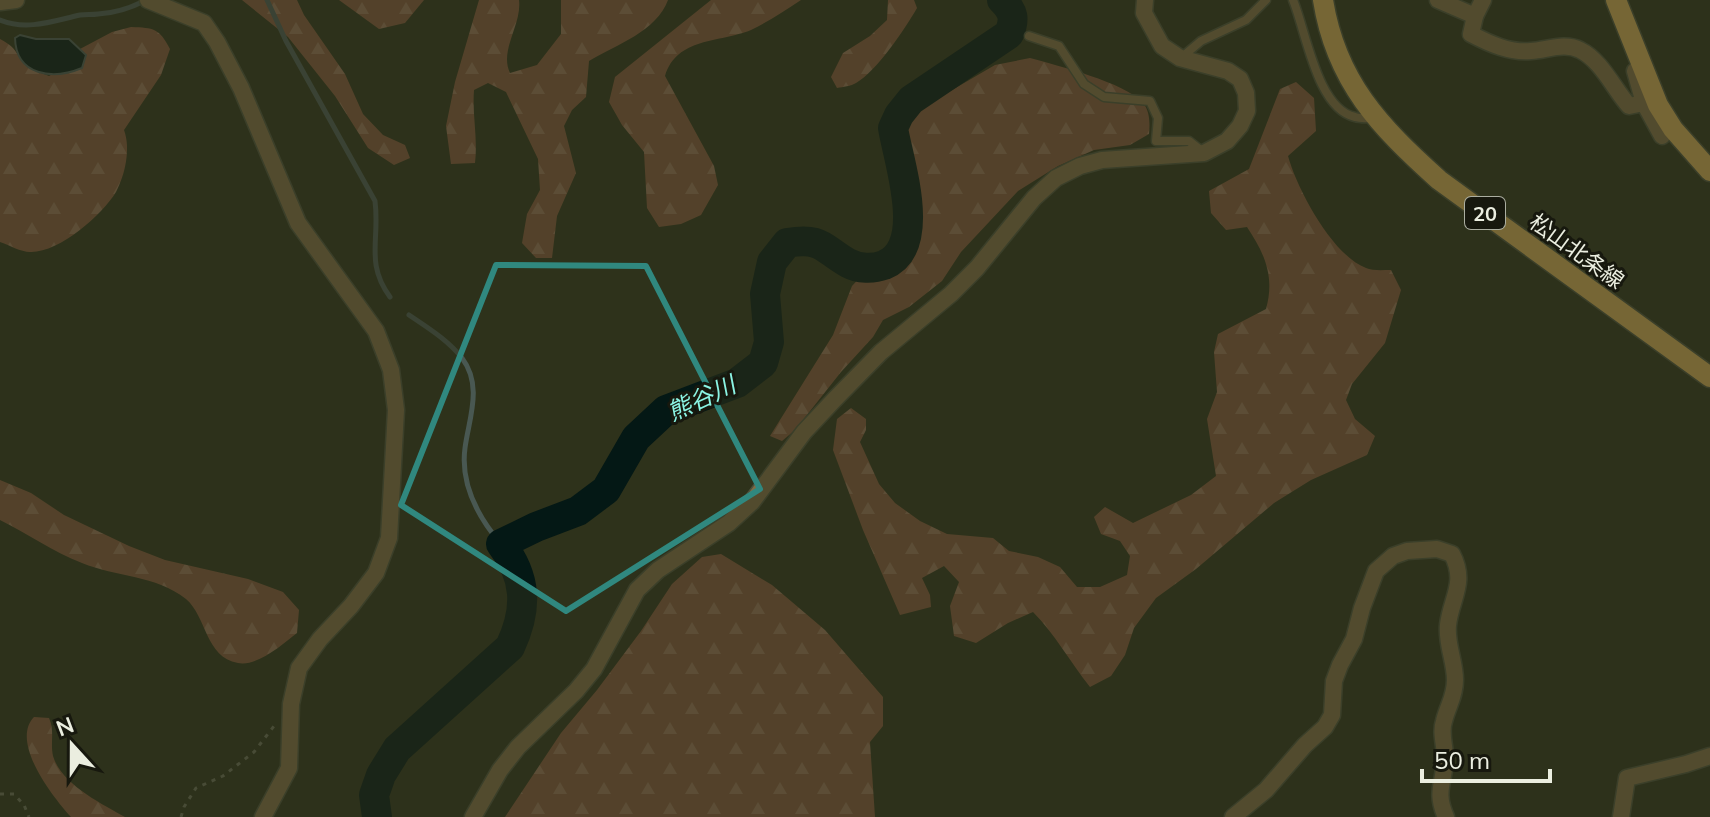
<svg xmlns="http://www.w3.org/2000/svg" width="1710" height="817" viewBox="0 0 1710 817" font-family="Mulish,'Noto Sans JP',sans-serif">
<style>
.forest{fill:url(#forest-firs)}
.water{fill:#041815;stroke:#495852;stroke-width:2}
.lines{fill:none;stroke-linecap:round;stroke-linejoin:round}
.stream{stroke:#495852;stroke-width:5}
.river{stroke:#041815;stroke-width:30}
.lane-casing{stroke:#4c503b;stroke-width:11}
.street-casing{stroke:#4c503b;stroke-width:19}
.primary-casing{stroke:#4c503b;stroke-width:23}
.path{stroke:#686c58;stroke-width:3;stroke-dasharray:4 6;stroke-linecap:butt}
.lane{stroke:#7f6c46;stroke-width:8}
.street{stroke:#7f6c46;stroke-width:16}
.primary{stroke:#cea654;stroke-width:20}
.marked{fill:none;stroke:#30887f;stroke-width:6;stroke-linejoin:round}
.labels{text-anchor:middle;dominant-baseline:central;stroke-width:6;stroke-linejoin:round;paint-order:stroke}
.shield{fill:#17180e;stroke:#abaea1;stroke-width:2}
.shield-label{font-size:20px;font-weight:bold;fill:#ebeee0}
.street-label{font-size:22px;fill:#ebeee0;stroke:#17180e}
.water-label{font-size:24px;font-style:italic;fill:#8bf4e4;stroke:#17180e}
</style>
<defs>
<pattern id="forest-firs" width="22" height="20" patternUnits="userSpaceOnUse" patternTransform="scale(2)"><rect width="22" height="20" fill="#82563c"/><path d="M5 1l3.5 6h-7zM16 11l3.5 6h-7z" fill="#946f58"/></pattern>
</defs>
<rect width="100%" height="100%" fill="#2e321b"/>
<g class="forest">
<path d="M242,0H297L304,15L345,74L363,114L383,135L405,145L410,158L394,165L368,148L335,96L288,37Z"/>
<path d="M339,0H424L405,23L379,29Z"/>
<path d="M479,0H519C522,25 499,50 510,73L537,65L561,34V0H668C657,31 616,45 589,61L586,97L572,110L564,126L576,173L557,216L552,258H536L522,243L527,214L540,190L538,159L506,92L488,83L474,90C472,115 478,138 475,163L451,164L446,126L455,82Z"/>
<path d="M711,0H801C784,11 768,22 751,30C719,43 677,37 665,76L714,166L718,185L701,215L681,224L659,227L647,208L644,152L622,125L609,102L615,77Z"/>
<path d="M888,0H914L917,8C905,29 876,72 856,83C851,86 843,87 837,88L831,77L843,53L870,36L887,20Z"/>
<path d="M131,27C154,28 159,28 170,49L161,75L124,130C131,149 125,175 116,192C102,215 59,253 30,252C21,252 9,245 0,242V39C21,50 15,57 29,67C35,71 42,73 49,76L86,55L80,49L112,32Z"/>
<path d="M1030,58C1058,66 1124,82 1143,103C1150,111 1150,124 1149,134L1130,145L1094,150L1058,166L1018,191L961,252L942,281L909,307L883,320L873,337L841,372L795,430L782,441L770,436L833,335L852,286L881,255L896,231L904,186L901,135L916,111L995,65Z"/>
<path d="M1296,82L1314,98L1316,131L1288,156C1297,189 1332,255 1366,268C1372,271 1383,270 1391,270L1401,290L1385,343L1352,384L1346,400L1355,419L1375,436L1367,455L1311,480L1274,503L1196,569L1156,598L1134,628L1125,655L1111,676L1090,687C1070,662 1055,634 1033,612L1008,623L976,643L954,636L950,606L959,582L944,566L922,578L930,595L931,607L900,615L863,530L833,450L837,419L851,408L866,419V430L860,442L879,484L895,503L920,521L947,534L993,538L1009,551L1038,557L1060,567L1077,587H1100L1127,575L1130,556L1120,541L1101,534L1094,517L1105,507L1133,523L1191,495L1216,476L1207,419L1217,392L1214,352L1218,334L1266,309C1275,277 1265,254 1247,227L1226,230L1211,213L1209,191L1249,169L1280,89Z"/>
<path d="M0,480L31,493L64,515L129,546L165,560L248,579L283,592L299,610L297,633C283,644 257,667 238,663C205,657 207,617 186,599C156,575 116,577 82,563C53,552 27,533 0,520Z"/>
<path d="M721,554L772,585L825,630L883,697V726L870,742L875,817H505L561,733L597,690L641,631L672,584L702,557Z"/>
<path d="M34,717L49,718C55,731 50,742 53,756C61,784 102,804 125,817H71C52,796 10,742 34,717Z"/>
</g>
<path class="water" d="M20,35L36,39H69L86,55L82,68C53,80 16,76 15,38Z"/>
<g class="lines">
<g class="stream">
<path d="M267,0L286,41L375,201C380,240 365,263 390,297"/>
<path d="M0,20C27,31 53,21 80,15C86,14 92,15 98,14C115,13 131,8 146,0"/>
<path d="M409,315C428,328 448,340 462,358C483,386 469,418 465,448C460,485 478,517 501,544"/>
</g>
<path class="river" d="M377,817L374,795L381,775L397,749L510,647C528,609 527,577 501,544L536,527L578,511L606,490L636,438L666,410L737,383L763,363L769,342L765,294L772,262L787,243C822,237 822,248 848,263C859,269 873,269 884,265C929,247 898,160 893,128L899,115L911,100L1009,34C1015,19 1014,12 1002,0"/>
<g class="lane-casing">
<g id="lane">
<path d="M1293,0C1306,31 1317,109 1355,117C1361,119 1368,118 1374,118"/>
<path d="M1029,36L1059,46L1084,84L1104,97L1150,101L1158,118L1156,141H1189L1203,152"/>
<path d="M1182,57L1201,41L1246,20L1266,0"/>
</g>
</g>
<g class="street-casing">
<g id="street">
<path d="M148,0L204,23L217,42L241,88L298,223L376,331L391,370L396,410L389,538L376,573L351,606L320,639L299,668L291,704L289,768L263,817"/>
<path d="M1438,0L1475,16"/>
<path d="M1483,0L1475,16L1471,34C1490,44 1510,53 1531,51C1547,50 1565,42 1580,50C1601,60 1614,89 1629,106L1644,103L1635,71L1641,66"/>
<path d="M0,2L16,0"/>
<path d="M1644,103L1662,136"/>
<path d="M473,817L500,770L518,747L576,691L594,669L637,590L658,570L729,523L752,502L804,432L834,400L881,352L951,294L977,268L1034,198L1056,178L1080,166L1102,160L1204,153L1227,141L1240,126L1247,111L1246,93L1240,79L1228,71L1180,58L1162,46L1144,13L1145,0"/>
<path d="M1233,817L1266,790L1305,745L1325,727L1332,715L1334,681L1340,665L1354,639L1362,608L1376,571L1393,556L1407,551L1437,549L1452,554C1467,583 1451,598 1448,625C1446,644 1455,661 1455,680C1455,697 1448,705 1444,721C1440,733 1445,745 1445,757C1445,782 1434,791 1446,817"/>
<path d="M1621,817L1627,778L1686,764L1710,756"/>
</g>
</g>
<g class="primary-casing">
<g id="primary">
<path d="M1323,0C1336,82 1380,127 1439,180L1710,377"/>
<path d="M1616,0L1658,105L1673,129L1710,171"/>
</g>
</g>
<g class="path">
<path d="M0,794H14L24,805L29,817"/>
<path d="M181,817L184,807L196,788L223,776L254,752L274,726"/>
</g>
<use href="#lane" class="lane"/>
<use href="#street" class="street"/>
<use href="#primary" class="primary"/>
</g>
<path d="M0 0H1710V817H0ZM496,265L646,266L760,489L566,611L401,505Z" fill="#2e321b" fill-opacity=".55" fill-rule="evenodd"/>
<path class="marked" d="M496,265L646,266L760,489L566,611L401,505Z"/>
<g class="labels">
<rect class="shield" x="1465" y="197" width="40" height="32" rx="6"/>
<g class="shield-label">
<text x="1485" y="213">20</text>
</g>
<g class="street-label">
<text transform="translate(1577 251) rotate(36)">松山北条線</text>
</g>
<g class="water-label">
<text transform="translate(701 398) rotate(-25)">熊谷川</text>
</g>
</g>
<g transform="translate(72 745) rotate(339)" stroke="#17180e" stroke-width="6" paint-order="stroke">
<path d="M0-6L14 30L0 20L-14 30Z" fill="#ebeee0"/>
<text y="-12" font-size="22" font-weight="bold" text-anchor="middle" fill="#ebeee0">N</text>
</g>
<path d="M1422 769v12h128v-12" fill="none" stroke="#ebeee0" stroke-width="4"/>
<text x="1434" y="769" font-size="24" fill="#ebeee0" stroke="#17180e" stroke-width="6" paint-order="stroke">50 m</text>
</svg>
